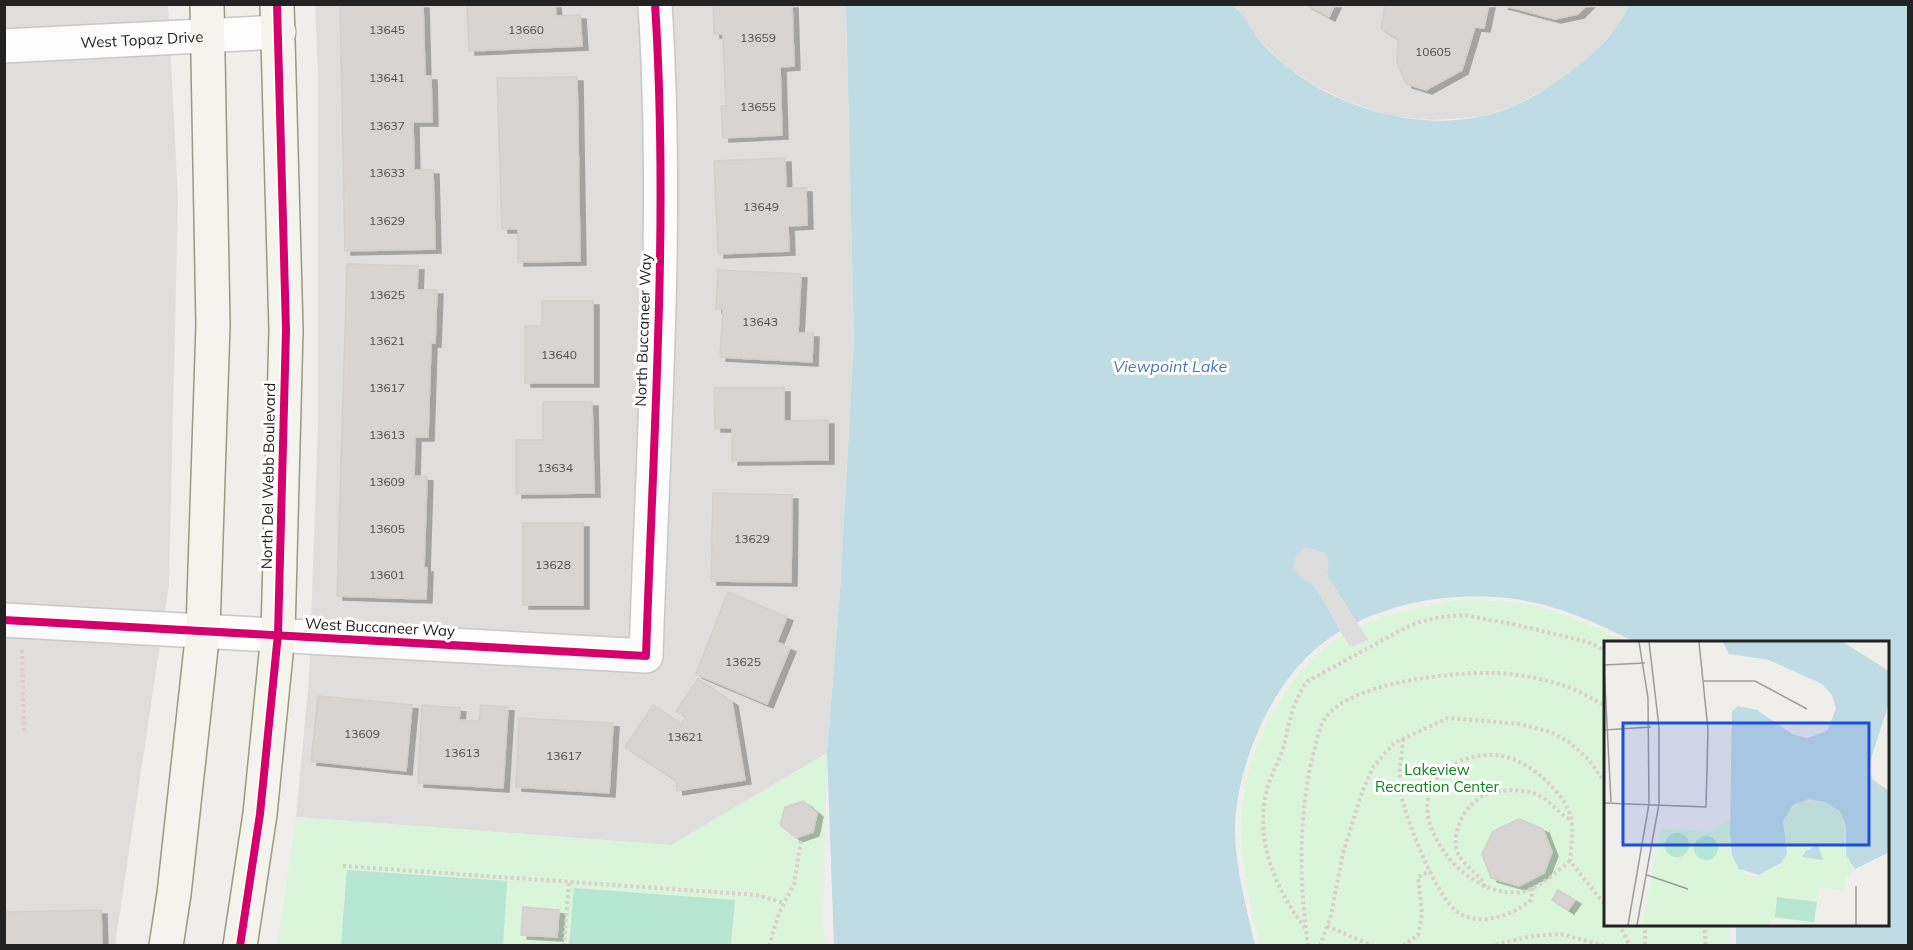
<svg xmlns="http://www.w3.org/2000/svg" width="1913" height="950" viewBox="0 0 1913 950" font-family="Mulish,sans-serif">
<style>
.residential{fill:#dfdedc}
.park{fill:#daf5da}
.pitch{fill:#b7e6d2}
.water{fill:#bfdbe3}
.pier{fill:#dedddd}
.building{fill:#d7d4d2;stroke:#d3d0cc;stroke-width:1.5;filter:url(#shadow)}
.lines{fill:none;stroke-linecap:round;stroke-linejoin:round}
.street-casing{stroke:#c9c8c7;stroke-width:36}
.secondary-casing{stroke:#999a82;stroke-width:36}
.path{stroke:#dccecd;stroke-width:4;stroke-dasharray:3 3;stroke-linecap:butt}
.street{stroke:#fdfcfc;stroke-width:33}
.secondary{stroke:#f4f4ed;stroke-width:33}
.cycleway-casing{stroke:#fff;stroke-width:11}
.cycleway{stroke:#d6006c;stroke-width:8}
.labels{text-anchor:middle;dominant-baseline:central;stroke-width:6;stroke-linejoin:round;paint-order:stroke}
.number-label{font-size:12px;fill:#4f4e4e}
.street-label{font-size:15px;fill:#222;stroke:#fff}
.park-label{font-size:15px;fill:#0c8416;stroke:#fff}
.water-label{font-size:16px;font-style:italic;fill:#4a7aab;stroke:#fff}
.inset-road{fill:none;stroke:#9e9c9b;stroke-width:1.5}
.view{fill:#1d4ed8;fill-opacity:0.15;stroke:#1d4ed8;stroke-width:3}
.inset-edge{fill:none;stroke:#222;stroke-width:3}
</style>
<defs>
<filter id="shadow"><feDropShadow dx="6" dy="4" stdDeviation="0" flood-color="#0004"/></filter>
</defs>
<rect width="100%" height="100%" fill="#f0eeeb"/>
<g class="residential">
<path d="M5,5H168L178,199L169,584L115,945L5,946Z"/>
<path d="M315,5H846L854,339L840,592L827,753L671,845L296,817L309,679L318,424V74Z"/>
<path d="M1231,5H1629L1621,23L1587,61L1548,87L1516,105L1480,117L1432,120L1390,116L1349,102L1316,86L1287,67L1261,42Z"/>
</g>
<g class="park">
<path d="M1455,600C1473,601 1493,600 1511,602C1552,607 1591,624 1626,642H1606V924L1730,925L1729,945L1260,946C1238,854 1227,790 1278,704C1292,680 1311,656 1334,640C1369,616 1414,609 1455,600Z"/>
<path d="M827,753L823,921L825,945L277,946L296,817L671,845Z"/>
</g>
<g class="pitch">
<path d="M347,870L507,881L503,945H341Z"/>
<path d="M574,888L735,900L731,945H569Z"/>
</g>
<path class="water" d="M846,5H1231C1243,12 1251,29 1259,40C1274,58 1295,74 1315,86C1374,120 1453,134 1516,105C1533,98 1548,87 1563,77C1591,58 1615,36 1629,5H1908V945H1736V925L1888,924V642H1635C1597,623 1558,605 1515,599C1453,590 1376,603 1324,642C1275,679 1243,751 1236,811C1231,852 1246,906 1255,945L834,946L827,753L840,592L854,339Z"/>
<path class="pier" d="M1305,547L1325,553L1329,564L1327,574L1368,640L1350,647L1312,583L1303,579L1293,569L1296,555Z"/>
<g class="building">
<path d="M340,4H423L425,76H431L432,122H413L414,170H433L435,249L345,251Z"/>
<path d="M467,4H555L556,16L580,15L582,46L469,51Z"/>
<path d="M713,4H792L794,66L780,67L782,135L723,138L721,106H726L723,34H714Z"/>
<path d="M1305,4H1335L1329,17Z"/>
<path d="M1385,4H1489L1484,28L1475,27L1462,70L1426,90L1406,84L1397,63L1398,39L1381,29Z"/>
<path d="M1588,4L1578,14L1555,19L1502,5Z"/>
<path d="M577,77L580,261L518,262V229H502L497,78Z"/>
<path d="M785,158L786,188H806L807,225L788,226L789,251L718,254L714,161Z"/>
<path d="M347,264L418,266L417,290H437L435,343H431L428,437H415L414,476L427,477L424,568H427L426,599L337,596Z"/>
<path d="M718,270L801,274L798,333H813L812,362L720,357L723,309H716Z"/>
<path d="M542,301H593V383H525V326H542Z"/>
<path d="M714,388H784V421L828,420V460L732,461V428H715Z"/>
<path d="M543,402H592L594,493L516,494V440H543Z"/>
<path d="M713,493L792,495L791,582L711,581Z"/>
<rect x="523" y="523" width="60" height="82"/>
<path d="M728,592L787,617L777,642L790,648L767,704L696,674Z"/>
<path d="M698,679L732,702L745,780L677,791L676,781L625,747L653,705L681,724L686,717L676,711Z"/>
<path d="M318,696L412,705L406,771L311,761Z"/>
<path d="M422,705L460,708L459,720L479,721L481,705L508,707L503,788L418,783Z"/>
<path d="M519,718L613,723L609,793L516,787Z"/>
<path d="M803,801L817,813L813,832L796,838L780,825L785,807Z"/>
<path d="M1519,819L1543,829L1552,852L1544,873L1519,886L1491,878L1482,854L1493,831Z"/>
<path d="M1558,890L1575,900L1568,910L1552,900Z"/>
<path d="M523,907L559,910L557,937L521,935Z"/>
<path d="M101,910L102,946H4V912Z"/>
</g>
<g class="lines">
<g class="street-casing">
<g id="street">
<path id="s1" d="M4,46L279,32"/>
<path d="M4,620L646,656C653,440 669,221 655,4"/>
</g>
</g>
<g class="secondary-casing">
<g id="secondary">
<path d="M166,946L174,894L203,630L213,325L207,4"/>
<path d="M240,946L260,814L278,634L286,330L277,4"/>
</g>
</g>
<g class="path">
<path d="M22,650L24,732"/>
<path d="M1403,739C1402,757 1398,776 1401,794C1407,822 1434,891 1455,910C1475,928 1513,916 1531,900L1533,887"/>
<path d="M1570,861C1556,872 1539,889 1521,892C1457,902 1377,787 1469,758C1494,751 1512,756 1533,770C1549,781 1571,804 1572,824C1573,836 1571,849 1570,861L1606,906"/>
<path d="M343,866L757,895L784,903"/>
<path d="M1485,887C1479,872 1462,866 1457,851C1451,832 1466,804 1483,796C1498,789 1518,789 1533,793C1550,798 1556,813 1570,819"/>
<path d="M1619,924L1630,946"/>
<path d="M1645,924V946"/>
<path d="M1704,924L1706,946"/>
<path d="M1327,926L1373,946"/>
<path d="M1305,928C1274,887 1252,835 1269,783C1273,771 1279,761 1283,749C1289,726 1292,700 1308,681L1401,630L1419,622L1441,617L1464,615L1517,625L1588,642L1606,651"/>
<path d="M564,946L569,882"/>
<path d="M769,946L779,913L794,884L801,840"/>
<path d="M1308,946C1299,882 1298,814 1314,751C1317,741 1319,726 1326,717C1352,682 1452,672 1493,673C1516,673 1543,679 1565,686C1579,690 1593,700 1606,706"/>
<path d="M1320,946L1331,915L1343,853L1361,795L1373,767L1394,743L1448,718L1519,724L1551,732L1569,742L1589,760L1606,784"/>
<path d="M1403,946L1418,935L1422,914L1418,877L1430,871"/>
<path d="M1490,946L1532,936L1561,934L1605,946"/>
</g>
<use href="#street" class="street"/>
<use href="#secondary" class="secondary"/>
<g class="cycleway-casing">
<g id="cycleway">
<path d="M4,620L646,656C653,440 669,221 655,4"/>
<path d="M240,946L260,814L278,634L286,330L277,4"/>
</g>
</g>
<use href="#cycleway" class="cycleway"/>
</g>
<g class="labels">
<g class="number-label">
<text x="387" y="29">13645</text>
<text x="526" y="29">13660</text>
<text x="758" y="37">13659</text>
<text x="1433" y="51">10605</text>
<text x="387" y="77">13641</text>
<text x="758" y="106">13655</text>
<text x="387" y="125">13637</text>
<text x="387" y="172">13633</text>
<text x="761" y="206">13649</text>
<text x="387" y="220">13629</text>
<text x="387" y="294">13625</text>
<text x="760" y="321">13643</text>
<text x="387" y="340">13621</text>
<text x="559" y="354">13640</text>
<text x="387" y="387">13617</text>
<text x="387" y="434">13613</text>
<text x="555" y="467">13634</text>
<text x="387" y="481">13609</text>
<text x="387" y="528">13605</text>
<text x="752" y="538">13629</text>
<text x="553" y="564">13628</text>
<text x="387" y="574">13601</text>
<text x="743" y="661">13625</text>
<text x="362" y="733">13609</text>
<text x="685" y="736">13621</text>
<text x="462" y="752">13613</text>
<text x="564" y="755">13617</text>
</g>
<g class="street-label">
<text stroke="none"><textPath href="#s1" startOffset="138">West Topaz Drive</textPath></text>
<text transform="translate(643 330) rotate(-88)">North Buccaneer Way</text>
<text transform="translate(268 476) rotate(-89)">North Del Webb Boulevard</text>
<text transform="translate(380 627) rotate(3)">West Buccaneer Way</text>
</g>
<g class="park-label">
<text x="1437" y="769">Lakeview<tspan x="1437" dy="17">Recreation Center</tspan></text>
</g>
<g class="water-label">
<text x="1170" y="366">Viewpoint Lake</text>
</g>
</g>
<g transform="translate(1604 641)">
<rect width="285" height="285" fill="#f0eeeb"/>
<path d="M213,159L229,165L239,175L241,211L250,228L241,238L240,250L214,247L211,282L168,277L165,284H38L57,187L105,190L125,179L126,213L131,224L146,235L158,234L177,224L183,213L178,186L184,171L195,162Z" fill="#daf5da"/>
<path d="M61 204a12 12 0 1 1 24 0a12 12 0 1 1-24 0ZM90 207a12 12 0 1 1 24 0a12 12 0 1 1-24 0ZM173,256L213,261L210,281L171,276Z" fill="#b7e6d2"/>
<path d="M119,1H239L285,30V62L264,127L269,139L285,150V211L251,228L242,214V185L236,170L221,161L205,158L189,164L179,180L183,213L177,222L155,234L135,228L128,215L126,191L128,70L134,65L153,69L188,93L203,97L223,90L232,68L228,54L218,43L165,19L125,13ZM214,204L219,219L198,216L202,210Z" fill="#bfdbe3"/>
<path class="inset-road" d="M0,24L7,161M0,24L41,22M100,40H151L203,68M0,89L47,86M0,162L102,166L104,89L95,1M43,234L84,248M24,284L45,163L44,57L35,1M33,284L55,163V86L45,1M252,284V245"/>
<path class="view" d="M19,82H265V204H19Z"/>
<rect width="285" height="285" class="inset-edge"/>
</g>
<rect width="1913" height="950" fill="none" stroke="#222222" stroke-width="12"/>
</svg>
